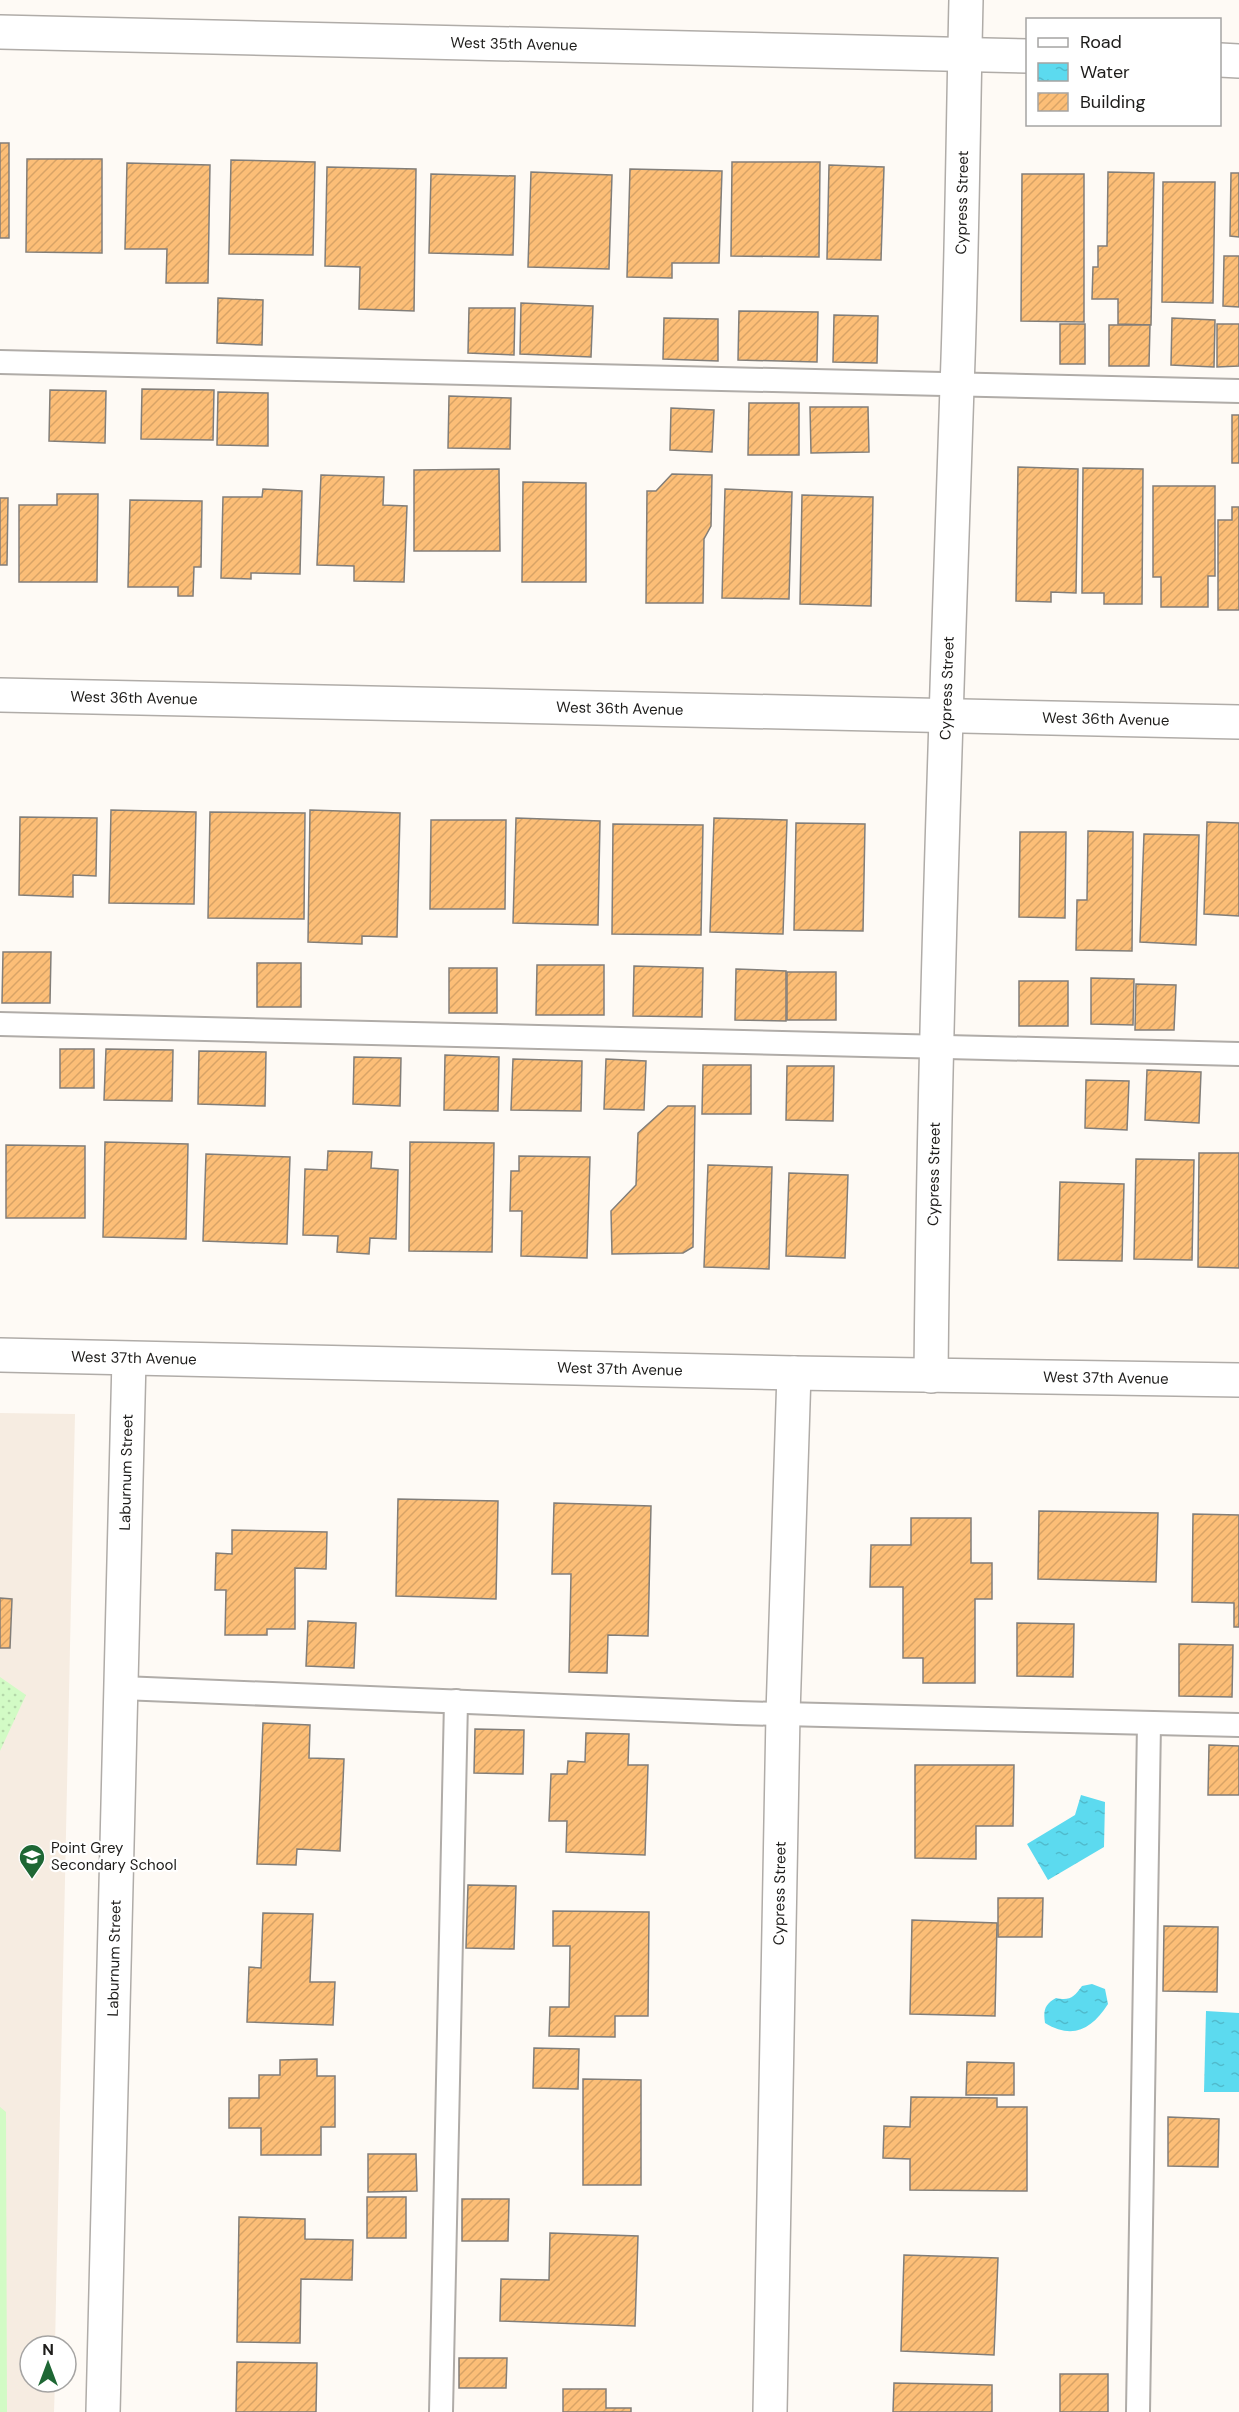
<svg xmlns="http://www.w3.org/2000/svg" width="1239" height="2412" viewBox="0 0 1239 2412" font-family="'DM Sans',sans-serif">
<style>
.built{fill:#f6ece1}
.green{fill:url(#green-dots)}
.pitch{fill:#d2fbc5}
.water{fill:url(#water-ripples)}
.building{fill:url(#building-hatch);stroke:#827e79;stroke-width:1.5}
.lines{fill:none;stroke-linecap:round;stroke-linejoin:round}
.service-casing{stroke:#b0aca8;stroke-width:26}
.minor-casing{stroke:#b0aca8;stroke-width:36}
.service{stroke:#fff;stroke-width:22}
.minor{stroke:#fff;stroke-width:33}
.labels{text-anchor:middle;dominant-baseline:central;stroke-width:4.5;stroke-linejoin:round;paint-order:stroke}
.street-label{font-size:15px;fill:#1d1c1a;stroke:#fff}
.poi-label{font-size:15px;fill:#1d1c1a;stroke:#fff;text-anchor:start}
</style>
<defs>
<pattern id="green-dots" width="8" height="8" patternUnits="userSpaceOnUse" patternTransform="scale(1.5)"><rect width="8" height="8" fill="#d2fbc5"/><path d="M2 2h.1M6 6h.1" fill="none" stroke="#b4d7a9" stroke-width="1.8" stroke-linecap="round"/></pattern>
<pattern id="water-ripples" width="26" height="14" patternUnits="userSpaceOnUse" patternTransform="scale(1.5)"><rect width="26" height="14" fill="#5cdaef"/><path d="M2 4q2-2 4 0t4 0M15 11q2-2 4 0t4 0" fill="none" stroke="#50bacc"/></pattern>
<pattern id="building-hatch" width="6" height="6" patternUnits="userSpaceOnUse" patternTransform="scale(1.5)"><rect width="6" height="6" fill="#fcbe77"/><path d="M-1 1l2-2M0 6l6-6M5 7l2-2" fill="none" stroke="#d8a366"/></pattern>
</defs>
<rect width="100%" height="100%" fill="#fefaf5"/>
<path class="built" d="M0,1413L75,1414L55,2346H30V2382H55L54,2412H0Z"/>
<path class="green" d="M0,1677L26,1695L0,1751Z"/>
<path class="pitch" d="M0,2107L6,2112L7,2412H0Z"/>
<g class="water">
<path d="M1081,1795L1105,1802L1104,1847L1048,1880L1027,1844L1075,1815Z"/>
<path d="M1092,1984L1105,1989L1108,2004C1092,2029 1073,2040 1045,2023C1043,2010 1045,2004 1056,1998C1070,2001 1074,1997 1082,1986Z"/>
<path d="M1206,2011L1239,2013V2092H1204Z"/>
</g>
<g class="building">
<rect x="0" y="143" width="9" height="95"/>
<path d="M27,159H102V253L26,252Z"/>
<path d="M231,160L315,162L313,255L229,254Z"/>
<path d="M732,162H820L819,257L731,256Z"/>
<path d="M127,163L210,165L208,283H166L167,249H125Z"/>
<path d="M829,165L884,167L881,260L827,259Z"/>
<path d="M327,167L416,169L414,311L359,309L360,267L325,266Z"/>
<path d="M630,169L722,171L719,263H672V278L627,277Z"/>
<path d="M531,172L612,175L609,269L528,267Z"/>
<path d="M1108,172L1154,173L1151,325L1118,324V299H1092L1093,267H1098V246H1107Z"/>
<path d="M1231,173H1239V237L1230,236Z"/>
<path d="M431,174L515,176L513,255L429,253Z"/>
<path d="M1022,174H1084V322L1021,321Z"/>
<path d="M1163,182H1215L1213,303L1162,302Z"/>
<path d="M1224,256H1239V307L1223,306Z"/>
<path d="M218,298L263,300L262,345L217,343Z"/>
<path d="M521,303L593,306L591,357L520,354Z"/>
<path d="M469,308H515L514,355L468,353Z"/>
<path d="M739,311L818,312L817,362L738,360Z"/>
<path d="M834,315L878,316L877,363L833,362Z"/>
<path d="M664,318L718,319V361L663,359Z"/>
<path d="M1172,318L1215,320L1214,367L1171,365Z"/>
<rect x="1060" y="324" width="25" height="40"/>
<path d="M1217,324H1239V366L1217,367Z"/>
<path d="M1109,325H1150L1149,366H1109Z"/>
<path d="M142,389L214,390L213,440L141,439Z"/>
<path d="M50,390L106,391L105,443L49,441Z"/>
<path d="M218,392L268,393V446L217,445Z"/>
<path d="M449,396L511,398L510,449L448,448Z"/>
<path d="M749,403H799V455H748Z"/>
<path d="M810,407H868L869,452L811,453Z"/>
<path d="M671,408L714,410L712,452L670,450Z"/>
<rect x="1232" y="415" width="7" height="48"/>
<path d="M1018,467L1078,469L1076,593L1051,592V602L1016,601Z"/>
<path d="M1083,468L1143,469L1142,604H1104V593H1082Z"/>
<path d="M499,469L500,551H414V470Z"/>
<path d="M672,474L712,475L711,526L704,539L703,603H646L647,491H656Z"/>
<path d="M321,475L384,477L383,505L407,506L404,582L354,581V566L317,565Z"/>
<path d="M523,482L586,483V582H522Z"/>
<path d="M1153,486H1215V576H1208V607H1161V577H1153Z"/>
<path d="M263,489L302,491L300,574L251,573V579L221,578L223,497H262Z"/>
<path d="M725,489L792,492L789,599L722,598Z"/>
<path d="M57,494H98L97,582H19V505H57Z"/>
<path d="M802,495L873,497L871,606L800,604Z"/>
<path d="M0,498H8L7,565H0Z"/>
<path d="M130,500L202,501L201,567H194L193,596H178V587H128Z"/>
<path d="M1232,507H1239V610H1218V520H1232Z"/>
<path d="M111,810L196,812L194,904L109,903Z"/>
<path d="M310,810L400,813L397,937L362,936V944L308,942Z"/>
<path d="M210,812L305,813L304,919L208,918Z"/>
<path d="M20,817L97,818L96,876L73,875V897L19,895Z"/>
<path d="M516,818L600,821L598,925L513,923Z"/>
<path d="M714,818L787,820L783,934L710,932Z"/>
<path d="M431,820H506L505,909H430Z"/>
<path d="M1207,822L1239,823V916L1204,914Z"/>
<path d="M796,823L865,824L863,931L794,930Z"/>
<path d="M613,824L703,825L701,935L612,934Z"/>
<path d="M1088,831L1133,832L1132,951L1076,950L1077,900H1087Z"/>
<path d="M1020,832H1066L1065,918L1019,917Z"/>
<path d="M1144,834L1199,835L1196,945L1140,942Z"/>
<path d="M3,952H51L50,1003H2Z"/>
<rect x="257" y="963" width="44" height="44"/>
<path d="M537,965H604V1015H536Z"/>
<path d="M634,966L703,968L702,1017L633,1016Z"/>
<rect x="449" y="968" width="48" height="45"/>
<path d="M736,969L786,971V1021L735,1020Z"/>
<rect x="787" y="972" width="49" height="48"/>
<path d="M1091,978L1134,979L1133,1025L1091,1024Z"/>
<rect x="1019" y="981" width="49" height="45"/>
<path d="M1136,984L1176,985L1174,1030H1135Z"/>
<rect x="60" y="1049" width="34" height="39"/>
<path d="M106,1049L173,1050L172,1101L104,1100Z"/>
<path d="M199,1051L266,1052L265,1106L198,1104Z"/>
<path d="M445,1055L499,1057L498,1111L444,1110Z"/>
<path d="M354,1057L401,1058L400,1106L353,1104Z"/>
<path d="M513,1059L582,1061L581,1111L511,1110Z"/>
<path d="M606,1059L646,1061L644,1110L604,1109Z"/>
<path d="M703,1065H751V1114H702Z"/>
<path d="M787,1066H834L833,1121L786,1120Z"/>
<path d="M1147,1070L1201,1072L1199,1123L1145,1120Z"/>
<path d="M1086,1080L1129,1081L1127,1130L1085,1128Z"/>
<path d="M668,1106H695L693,1247L683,1253L612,1254L611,1211L636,1185L638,1133Z"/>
<path d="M105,1142L188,1144L186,1239L103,1237Z"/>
<path d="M410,1142L494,1143L492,1252L409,1251Z"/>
<path d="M6,1145L85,1146V1218H6Z"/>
<path d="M328,1151L372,1152L371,1168L398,1170L396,1239L370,1238L369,1254L337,1252L338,1236L303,1235L305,1169L327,1170Z"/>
<path d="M1199,1153H1239V1268L1198,1267Z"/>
<path d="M206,1154L290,1157L287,1244L203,1241Z"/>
<path d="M519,1156L590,1157L587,1258L521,1256L522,1211H510L511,1171H519Z"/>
<path d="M1136,1159L1194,1160L1192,1260L1134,1259Z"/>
<path d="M708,1165L772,1167L769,1269L704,1267Z"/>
<path d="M789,1173L848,1175L845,1258L786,1256Z"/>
<path d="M1060,1182L1124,1184L1122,1261L1058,1260Z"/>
<path d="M398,1499L498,1501L496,1599L396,1596Z"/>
<path d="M554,1503L651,1506L648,1636L608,1635L607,1673L569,1672L571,1574H552Z"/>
<path d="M1039,1511L1158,1513L1156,1582L1038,1579Z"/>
<path d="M1193,1514L1239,1515V1627H1234V1603L1192,1602Z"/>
<path d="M911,1518H971V1563H992V1599H975V1683H923V1658H903V1587H870L871,1545H911Z"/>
<path d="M232,1530L327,1532L326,1569L295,1568V1629H267V1635H225L226,1590H215L216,1553L232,1554Z"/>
<path d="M0,1598L12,1599L10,1648H0Z"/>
<path d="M308,1621L356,1623L354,1668L306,1666Z"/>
<path d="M1017,1623L1074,1624L1073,1677L1017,1676Z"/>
<path d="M1179,1644L1233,1645L1232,1697L1179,1696Z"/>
<path d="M263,1723L310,1725L309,1758L344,1759L340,1851L297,1849L296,1865L257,1864Z"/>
<path d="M475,1729L524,1730L523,1774L474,1773Z"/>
<path d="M586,1733L629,1734L628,1765H648L645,1855L566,1852L567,1821H549L551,1774H567L568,1761L585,1762Z"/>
<path d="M1209,1745L1239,1746V1795H1208Z"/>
<path d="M915,1765H1014L1013,1826H976V1859L915,1858Z"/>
<path d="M468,1885L516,1886L514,1949L466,1948Z"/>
<path d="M998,1898H1043L1042,1937H998Z"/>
<path d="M553,1911L649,1912L648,2016H615V2037L549,2036L550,2007H569L570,1946H553Z"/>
<path d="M263,1913L313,1914L310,1982H335L333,2025L247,2022L249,1967L261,1968Z"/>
<path d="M912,1920L997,1923L995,2016L910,2014Z"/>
<path d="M1164,1926L1218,1927L1217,1992L1163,1991Z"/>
<path d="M534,2048L579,2049L578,2089L533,2088Z"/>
<path d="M317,2059V2076H335V2127H321V2155H261V2128H229V2098H259V2075H280V2060Z"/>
<path d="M967,2062L1014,2063V2095H966Z"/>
<path d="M583,2079L641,2080V2185H583Z"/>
<path d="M911,2097L997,2098V2107H1027V2191L910,2190V2159L883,2158L884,2126L910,2127Z"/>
<path d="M1168,2117L1219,2119L1218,2167L1168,2166Z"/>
<path d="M368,2154H416L417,2191L368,2192Z"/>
<rect x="367" y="2197" width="39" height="41"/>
<path d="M462,2199H509L508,2241H462Z"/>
<path d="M239,2217L305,2219V2239L353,2240L352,2280L301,2279L300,2343L237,2342Z"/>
<path d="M550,2233L638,2236L635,2326L500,2321L501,2279L549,2280Z"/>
<path d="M904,2255L998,2258L994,2355L901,2351Z"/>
<path d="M459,2358H507L506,2388H459Z"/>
<path d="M237,2362L317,2363L316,2412H236Z"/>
<rect x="1060" y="2374" width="48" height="38"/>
<path d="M894,2383L992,2385V2412H893Z"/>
<path d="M563,2389H606V2408H631V2412H563Z"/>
</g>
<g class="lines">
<g class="service-casing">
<g id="service">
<path d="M0,362L1239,391"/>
<path d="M0,1024L1239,1054"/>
<path d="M122,1688L737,1713L1239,1725"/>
<path d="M441,2412L456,1701"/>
<path d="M1138,2412L1149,1723"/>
</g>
</g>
<g class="minor-casing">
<g id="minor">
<path id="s1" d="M0,32L1028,56"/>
<path d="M1220,60L1239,61"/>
<path id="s2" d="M0,695L1239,722"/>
<path id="s3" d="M0,1355L794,1373L1239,1380"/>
<path id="s4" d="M931,1376C934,1046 946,717 957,387C962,258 963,129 966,0"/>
<path id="s5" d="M103,2412L129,1359"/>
<path id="s6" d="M770,2412L783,1714L794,1373"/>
</g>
</g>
<use href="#service" class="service"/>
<use href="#minor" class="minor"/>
</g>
<defs>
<g id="school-pin" transform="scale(1.35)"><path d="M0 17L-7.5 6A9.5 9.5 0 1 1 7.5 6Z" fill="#1e6734" stroke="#fff"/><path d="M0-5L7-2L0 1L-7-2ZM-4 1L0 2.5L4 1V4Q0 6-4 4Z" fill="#fff"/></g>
</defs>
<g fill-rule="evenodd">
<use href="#school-pin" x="32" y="1857"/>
</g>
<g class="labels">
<g class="street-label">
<text stroke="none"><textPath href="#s1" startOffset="514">West 35th Avenue</textPath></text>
<text stroke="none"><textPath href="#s4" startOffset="1174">Cypress Street</textPath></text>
<text stroke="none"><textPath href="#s4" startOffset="688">Cypress Street</textPath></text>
<text stroke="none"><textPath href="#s2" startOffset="134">West 36th Avenue</textPath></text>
<text stroke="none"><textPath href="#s2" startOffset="620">West 36th Avenue</textPath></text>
<text stroke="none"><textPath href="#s2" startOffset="1106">West 36th Avenue</textPath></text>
<text stroke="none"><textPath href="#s4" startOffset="202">Cypress Street</textPath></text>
<text stroke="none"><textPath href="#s3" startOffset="134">West 37th Avenue</textPath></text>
<text stroke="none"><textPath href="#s3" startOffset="620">West 37th Avenue</textPath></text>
<text stroke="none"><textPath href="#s3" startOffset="1106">West 37th Avenue</textPath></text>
<text stroke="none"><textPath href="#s5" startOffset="940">Laburnum Street</textPath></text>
<text stroke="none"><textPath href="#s6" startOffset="519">Cypress Street</textPath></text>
<text stroke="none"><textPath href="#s5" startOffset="454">Laburnum Street</textPath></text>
</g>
<g class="poi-label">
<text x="51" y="1848">Point Grey<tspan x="51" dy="17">Secondary School</tspan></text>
</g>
</g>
<rect x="1026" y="18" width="195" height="108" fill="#ffffff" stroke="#a5a4a3" stroke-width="1.5"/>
<rect x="1038" y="38" width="30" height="9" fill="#ffffff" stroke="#a5a4a3" stroke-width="1.5"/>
<text x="1080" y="48" font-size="18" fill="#1d1c1a">Road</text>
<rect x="1038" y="63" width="30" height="18" fill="url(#water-ripples)" stroke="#a5a4a3" stroke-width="1.5"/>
<text x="1080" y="78" font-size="18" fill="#1d1c1a">Water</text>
<rect x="1038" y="93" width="30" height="18" fill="url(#building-hatch)" stroke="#a5a4a3" stroke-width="1.5"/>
<text x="1080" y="108" font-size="18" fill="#1d1c1a">Building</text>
<g transform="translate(48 2364)"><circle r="28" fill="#ffffff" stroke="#a5a4a3" stroke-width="1.5"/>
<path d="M0-4.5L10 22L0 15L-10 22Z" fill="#1e6734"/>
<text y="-9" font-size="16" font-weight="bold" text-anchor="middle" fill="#1d1c1a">N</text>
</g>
</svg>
